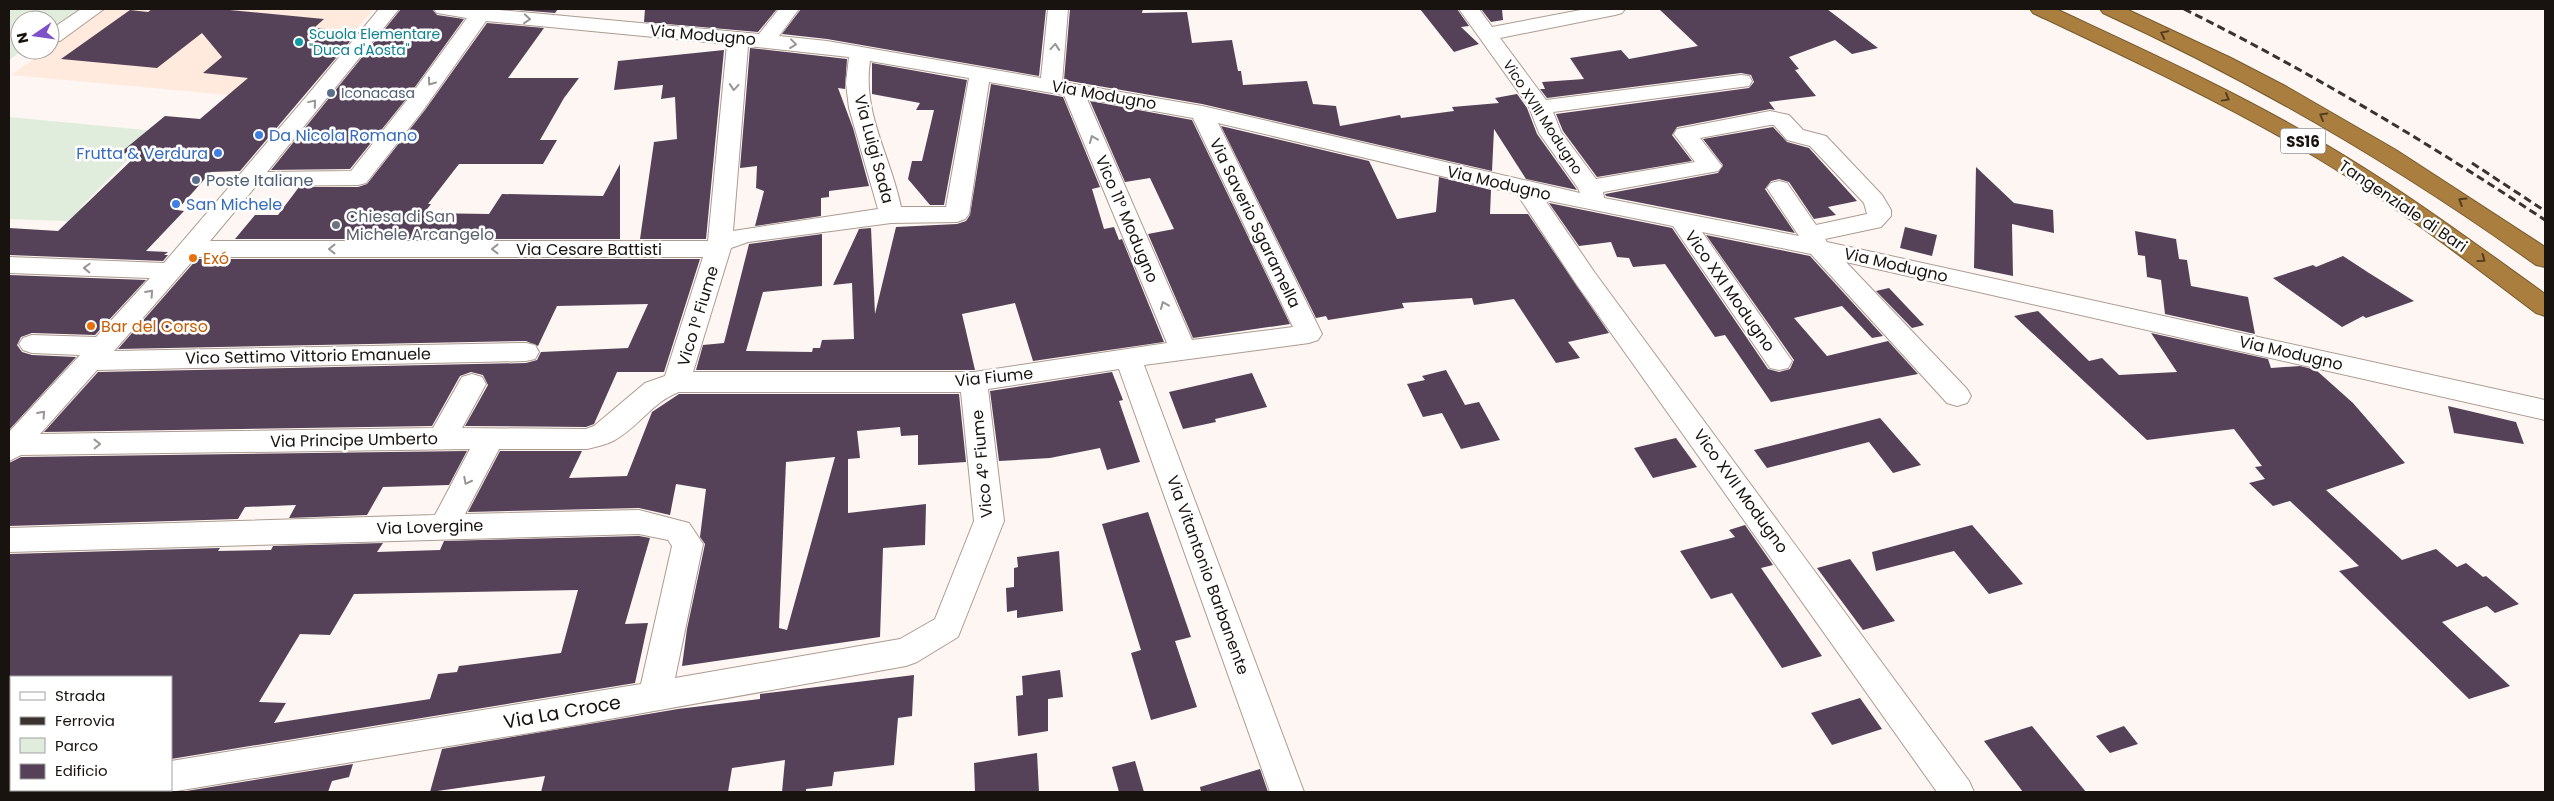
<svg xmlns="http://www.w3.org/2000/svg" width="2554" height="801" viewBox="0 0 2554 801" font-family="Poppins,sans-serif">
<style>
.built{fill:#ffeadd}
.green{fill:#e0eddc}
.building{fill:#554258;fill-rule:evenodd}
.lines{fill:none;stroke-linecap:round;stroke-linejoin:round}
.minor-casing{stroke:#ad9b91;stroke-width:2}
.highway-casing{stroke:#77592e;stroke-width:2}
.minor{fill:#fff;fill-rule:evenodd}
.highway{fill:#a97e3f;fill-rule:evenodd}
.rail{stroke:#39322e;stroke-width:3;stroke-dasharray:8 4.5;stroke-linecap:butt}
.oneway{stroke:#989593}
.oneway2{stroke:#533e22}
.culture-dot{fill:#0f9aa8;stroke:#fff;stroke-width:2}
.service-dot{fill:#5c6f8a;stroke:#fff;stroke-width:2}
.shop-dot{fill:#3f7fe0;stroke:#fff;stroke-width:2}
.worship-dot{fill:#6b7280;stroke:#fff;stroke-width:2}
.food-dot{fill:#e8710a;stroke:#fff;stroke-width:2}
.labels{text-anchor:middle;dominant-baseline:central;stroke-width:5;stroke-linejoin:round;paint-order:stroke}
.far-culture-label{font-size:14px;fill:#0d838f;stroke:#fff;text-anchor:start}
.far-service-label{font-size:14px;fill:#4e5e75;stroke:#fff;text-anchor:start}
.far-street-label{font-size:14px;fill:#19130f;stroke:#fff}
.shield{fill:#fff;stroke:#5e5a57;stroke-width:1}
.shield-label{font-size:15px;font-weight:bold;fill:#19130f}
.street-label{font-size:16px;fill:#19130f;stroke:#fff}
.shop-label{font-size:16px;fill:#366cbe;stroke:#fff;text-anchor:start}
.service-label{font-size:16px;fill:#4e5e75;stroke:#fff;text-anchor:start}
.worship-label{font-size:16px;fill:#5b616d;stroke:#fff;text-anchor:start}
.food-label{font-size:16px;fill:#c56008;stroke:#fff;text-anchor:start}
.near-street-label{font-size:19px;fill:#19130f;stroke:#fff}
</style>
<rect width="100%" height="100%" fill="#fef6f2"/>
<path class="built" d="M104,9H371L372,11L295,101L11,75L47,50H50V48Z"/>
<g class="green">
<path d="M9,9H82L50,31V20H20V50H23L9,60Z"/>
<path d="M9,117L156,131L80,208L131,207L78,234L66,221L9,219Z"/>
</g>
<g class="building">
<path d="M152,9H219L324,19L314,28L358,32L240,171L211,172L177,210L184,211L146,251L168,252L164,255H168L163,261L9,255V228L58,231L138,154L120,153L165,116L200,119L248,78L203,73L222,57L202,33L157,68L61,59L130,10L148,12Z"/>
<path d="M401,9H432L437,15L464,19L407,98L350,169L271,170Z"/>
<path d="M506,9H558L555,13Z"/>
<path d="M645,9H777L758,32L644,22Z"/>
<path d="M801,9H1046L1039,76L827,39L782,34Z"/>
<path d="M1070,9H1143L1142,13L1187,12L1192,43L1232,40L1238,71H1241L1243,85L1307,81L1313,104L1336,106L1340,126L1400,115L1401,118L1454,111L1452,107L1499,103L1495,98L1517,94L1527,108L1537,134L1577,190L1526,179L1494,129L1492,171L1202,104L1064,80Z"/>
<path d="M1420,9H1457L1469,26L1461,27L1479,44L1454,52Z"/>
<path d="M1481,9H1502L1503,20L1491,22Z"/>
<path d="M1659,9H1827L1878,48L1852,54L1835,40L1789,57L1799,69L1795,70L1816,96L1769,102L1775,110L1770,109L1677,127L1672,135L1692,161L1597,177L1563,131L1556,114L1749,88L1754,82L1751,75L1741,73L1547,98L1540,89H1545L1542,82L1584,79L1570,58L1621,50L1629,59L1698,46Z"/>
<path d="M487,23L544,28L508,78H579L564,98L540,140H557L543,164H459L428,204H431L424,213L489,214L502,194L603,196L620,164V239H235L255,215H278L299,187H358L367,184L425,110Z"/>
<path d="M750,48L847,59L845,89L838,88L853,128L869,186L829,191V197L821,198V216L755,226L764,191L756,188L757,166L740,168Z"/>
<path d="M724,50L706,239H640L654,142L677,139L675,97L661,99L663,85L614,90L618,61Z"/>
<path d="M872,63L967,80L944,205H930L908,179L912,161H922L934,110H916L920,103L872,94Z"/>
<path d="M991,84L1063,97L1100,187L1092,189L1104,229L1114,227L1119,240L1122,239L1164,342L1033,361L1015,303L962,314L975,370H696L703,345L724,343L749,244L822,234V286L763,292L746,351L812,352L813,348H820L822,340L854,339L852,283L833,285L859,229L871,228L875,314L896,227L957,224L966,221L970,215Z"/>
<path d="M1090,101L1192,120L1290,324L1193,338L1148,234L1174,229L1150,178L1125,182Z"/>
<path d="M1221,126L1369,161L1397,219L1436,212L1439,177L1491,190L1490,214H1528L1609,333L1568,342L1580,358L1556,363L1514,299L1474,305L1472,298L1402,303L1404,308L1328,320L1326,316L1316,318Z"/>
<path d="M1773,127L1787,142L1809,148L1857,201L1828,207L1836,215L1814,219L1789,182L1779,179L1771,181L1765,189L1795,233L1606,196L1605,194L1718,173L1723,165L1703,139Z"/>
<path d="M1976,167L2014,203L2053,210L2054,233L2012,224L2013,276L1974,268Z"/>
<path d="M1549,203L1672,228L1768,369L1779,372L1790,369L1794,360L1706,235L1810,256L1883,336L1872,338L1842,306L1794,318L1827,356L1888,341L1918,374L1771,402L1725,335L1715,337L1665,264L1633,267L1629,258L1617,257L1611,242L1579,246Z"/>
<path d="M1905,227L1937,235L1932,256L1900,248Z"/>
<path d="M2135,231L2176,239L2179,259L2187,260L2191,286L2248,297L2255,334L2165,314L2161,280L2147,277L2145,256L2138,255Z"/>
<path d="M2343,256L2369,273L2414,301L2366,318L2363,316L2342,327L2273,278L2313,265L2316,267Z"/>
<path d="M197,259H700L664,372H617L594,424L586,427L465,426L488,385L483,375L471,372L460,376L432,426L44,432L98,372L526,363L537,360L541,352L628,348L648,304L557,306L538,346L526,341L118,349Z"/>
<path d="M9,275L146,280L95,335L32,333L21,337L17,345L22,352L32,355L76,357L9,430Z"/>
<path d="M1889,288L1924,325L1912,328L1876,291Z"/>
<path d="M2038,311L2089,361L2102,358L2119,375L2177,372L2151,333L2268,359L2271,368L2300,366L2316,370L2353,403L2405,463L2326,490L2402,560L2436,549L2457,567L2466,563L2483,577L2486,576L2519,604L2495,613L2487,606L2442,622L2510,686L2469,699L2339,571L2359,566L2290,501L2273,506L2249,483L2265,479L2255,467L2262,466L2234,429L2147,440L2014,316Z"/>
<path d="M1446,370L1465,405L1479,402L1500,440L1461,449L1442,413L1423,417L1407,384L1425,380L1422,376Z"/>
<path d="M1112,372L1123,400L1119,401L1140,462L1107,470L1100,448L1050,458L999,461L990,391Z"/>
<path d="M1252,373L1267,407L1215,419L1216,422L1183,429L1169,392Z"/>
<path d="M679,394H959L966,462L918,465V435L901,436L900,427L857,431L860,458L848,459V513L926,504L925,545L883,548L880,637L682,666L687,629L705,544L700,537L706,489L676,484L670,515L639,508L468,512L500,451H582L569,478L627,476L652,412ZM835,457L787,630L779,628L786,462Z"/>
<path d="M2448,406L2516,422L2524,444L2454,433Z"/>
<path d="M1880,418L1921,465L1893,473L1869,442L1767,468L1754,450Z"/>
<path d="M1676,438L1697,467L1653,478L1634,448Z"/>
<path d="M467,451L449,485L383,487L367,515L289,518L296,505L245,507L238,519L9,526V463L21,457Z"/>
<path d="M1148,512L1191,637L1175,641L1197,707L1151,720L1131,653L1141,650L1102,524Z"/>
<path d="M1745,525L1773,565L1761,568L1822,656L1782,668L1732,593L1711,599L1680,551L1735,537L1729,530Z"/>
<path d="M1972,525L2023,584L1989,594L1954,551L1876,571L1872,552Z"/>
<path d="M639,536L650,538L625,624L648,623L635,683L171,759V677H9V554L220,548L218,551L271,550L273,546L383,543L377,552L440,550L444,541ZM578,590L561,653L459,666L457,672L438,674L430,699L274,723L286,703L259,702L300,634L330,635L354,594Z"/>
<path d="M1059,551L1063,611L1017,618V610L1007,612L1006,588L1014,587V568L1018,567L1017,557Z"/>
<path d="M1850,559L1895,621L1863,630L1817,568Z"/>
<path d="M1060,670L1063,697L1048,699V731L1018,736L1016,696L1023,695L1022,676Z"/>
<path d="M914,675L912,716L898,718L894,765L834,772L832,786L806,789V792H782L785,760L732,768L728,792H541L545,776L430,792L442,749L678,709L760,699V694Z"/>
<path d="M1860,698L1882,729L1832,745L1811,713Z"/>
<path d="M2032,726L2086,792H2023L1984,741Z"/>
<path d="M2124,726L2138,744L2110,753L2096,736Z"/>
<path d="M1037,753L1039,792H975L974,763Z"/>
<path d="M1135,761L1144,792H1119L1112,767Z"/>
<path d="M353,764L349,777L332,781L328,792H180Z"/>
<path d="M1260,769L1268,792H1201L1200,787Z"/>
</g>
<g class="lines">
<g class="minor-casing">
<g id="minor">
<path d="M81,9H104L60,41L50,42V30Z"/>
<path d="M379,9H399L267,172L351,171L408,99L467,18L437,13L434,9H488L759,34L779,9H799L779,36L827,41L1041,78L1048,9H1068L1062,82L1202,106L1580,193L1578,188L1539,133L1529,107L1459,9H1479L1492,27L1586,9H1625L1622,13L1615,15L1500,38L1546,100L1741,75L1749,76L1752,81L1749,86L1741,87L1553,112L1561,132L1596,179L1695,162L1674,134L1677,129L1770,111L1789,115L1803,130L1826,136L1882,195L1891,210V216L1881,227L1825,239L1827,242L2545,400V420L1846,262L1967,389L1971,396L1967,403L1957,406L1947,403L1811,254L1702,232L1792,361L1788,368L1779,370L1770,368L1673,226L1545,200L1595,273L1969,781L1974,792H1937L1577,285L1517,194L1218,123L1322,334L1318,340L1309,343L1144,365L1304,792H1270L1119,369L988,389L1004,521L958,637L917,662L906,666L559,728L170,792L163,790H171V761L641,684L672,546L668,540L639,534L9,552V528L435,515L470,449L21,455L9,461V432L80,355L32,353L23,350L19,344L23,338L32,335L96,337L150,278L9,273V257L164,263L306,97ZM486,21L727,44L708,241H210L256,186L358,185L366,183L424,109ZM748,46L849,57L846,83L849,108L878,209L733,231ZM870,61L969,78L946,207H901C891,157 862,113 870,61ZM989,82L1064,95L1167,343L974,372H693L731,248L748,242L891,223L957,222L965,219L969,214ZM1087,99L1193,118L1293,327L1192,340ZM1770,125H1774L1787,140L1810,146L1864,203L1867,214L1816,225L1787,183L1779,181L1771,183L1767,188L1799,236L1604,198L1603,192L1718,171L1722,166L1700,138ZM196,257H703L665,376L645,383L594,426L586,429L462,428L486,384L482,377L472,374L462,377L433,428L40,434L97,370L526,361L535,359L539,352L535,345L526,343L114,351ZM679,392H961L974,521L935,619L900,639L675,678L703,544L689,523L639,510L465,514L499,449H587C595,447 605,445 613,441C638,428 652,402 679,392Z"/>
<path d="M62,790H110L109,792H61Z"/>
</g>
</g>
<g class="highway-casing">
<g id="highway">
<path d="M2030,9H2056C2146,51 2237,92 2323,143C2400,188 2473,242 2545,294V316L2536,313C2462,257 2387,199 2307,152C2218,100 2126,57 2033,13Z"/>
<path d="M2100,9H2126L2231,58L2287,87L2396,150L2545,247V267L2536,265C2399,167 2256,83 2103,13Z"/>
</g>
</g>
<use href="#minor" class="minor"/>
<use href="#highway" class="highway"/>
<g class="rail">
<path d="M2184,9C2309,71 2428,143 2545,220"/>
<path d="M2472,163L2545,211"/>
</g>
</g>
<defs><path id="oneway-chevron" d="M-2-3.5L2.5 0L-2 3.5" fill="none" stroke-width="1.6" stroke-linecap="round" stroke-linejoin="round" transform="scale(1.25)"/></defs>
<g class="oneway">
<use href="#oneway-chevron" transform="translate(527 19) rotate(5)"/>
<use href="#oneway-chevron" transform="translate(793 44) rotate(7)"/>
<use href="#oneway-chevron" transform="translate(1055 47) rotate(-85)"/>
<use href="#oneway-chevron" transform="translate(431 82) rotate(126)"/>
<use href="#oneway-chevron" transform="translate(734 87) rotate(95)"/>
<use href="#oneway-chevron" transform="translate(313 103) rotate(-50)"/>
<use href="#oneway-chevron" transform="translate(1093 139) rotate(-113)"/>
<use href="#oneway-chevron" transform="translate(332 249) rotate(180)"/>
<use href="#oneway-chevron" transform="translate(495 249) rotate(180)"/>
<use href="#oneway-chevron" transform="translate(87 268) rotate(-178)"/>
<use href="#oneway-chevron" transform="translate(150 293) rotate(-48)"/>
<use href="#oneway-chevron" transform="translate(1164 305) rotate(-113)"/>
<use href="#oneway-chevron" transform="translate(42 414) rotate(-48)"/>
<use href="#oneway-chevron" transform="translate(97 444) rotate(-1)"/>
<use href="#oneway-chevron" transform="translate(467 481) rotate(117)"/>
</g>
<g class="oneway2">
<use href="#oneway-chevron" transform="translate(2164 34) rotate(-154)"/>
<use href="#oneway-chevron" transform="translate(2226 98) rotate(29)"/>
<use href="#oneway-chevron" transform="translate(2323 116) rotate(-150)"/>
<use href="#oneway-chevron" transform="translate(2462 201) rotate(-148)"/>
<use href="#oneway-chevron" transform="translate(2482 259) rotate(36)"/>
</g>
<circle class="culture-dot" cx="299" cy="42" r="5"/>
<g class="service-dot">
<circle cx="331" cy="93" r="5"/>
<circle cx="196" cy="180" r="5"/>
</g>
<g class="shop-dot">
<circle cx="259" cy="135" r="5"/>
<circle cx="218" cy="153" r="5"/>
<circle cx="176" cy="204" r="5"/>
</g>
<circle class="worship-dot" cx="336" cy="225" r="5"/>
<g class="food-dot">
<circle cx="193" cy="258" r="5"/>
<circle cx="91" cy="326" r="5"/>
</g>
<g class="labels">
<g class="far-culture-label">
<text x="309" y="34">Scuola Elementare<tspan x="309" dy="16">"Duca d'Aosta"</tspan></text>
</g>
<g class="far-service-label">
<text x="341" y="93">Iconacasa</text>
</g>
<g class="far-street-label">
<text transform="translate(1543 117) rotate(57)">Vico XVIII Modugno</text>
</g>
<rect class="shield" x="2280.5" y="128.5" width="45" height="25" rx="4"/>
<g class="shield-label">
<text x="2303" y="141">SS16</text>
</g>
<g class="street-label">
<text transform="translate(703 35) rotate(5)">Via Modugno</text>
<text transform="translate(1104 95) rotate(10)">Via Modugno</text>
<text transform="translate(874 149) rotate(75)">Via Luigi Sada</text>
<text transform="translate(1499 183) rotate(13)">Via Modugno</text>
<text transform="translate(2403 206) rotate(34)">Tangenziale di Bari</text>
<text transform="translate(1127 219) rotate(67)">Vico 11° Modugno</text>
<text transform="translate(1255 223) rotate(64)">Via Saverio Sgaramella</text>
<text x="589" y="249">Via Cesare Battisti</text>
<text transform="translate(1896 265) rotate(13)">Via Modugno</text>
<text transform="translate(1730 291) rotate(55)">Vico XXI Modugno</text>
<text transform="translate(698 316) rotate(-73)">Vico 1° Fiume</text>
<text transform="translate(2291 353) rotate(13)">Via Modugno</text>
<text transform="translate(308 356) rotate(-1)">Vico Settimo Vittorio Emanuele</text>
<text transform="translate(994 377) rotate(-6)">Via Fiume</text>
<text transform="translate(354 440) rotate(-1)">Via Principe Umberto</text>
<text transform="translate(982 464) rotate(-95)">Vico 4° Fiume</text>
<text transform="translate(1741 491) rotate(54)">Vico XVII Modugno</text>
<text transform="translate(430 527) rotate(-2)">Via Lovergine</text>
<text transform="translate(1208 575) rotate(70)">Via Vitantonio Barbanente</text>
</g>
<g class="shop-label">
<text x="269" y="135">Da Nicola Romano</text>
<text x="208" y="153" text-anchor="end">Frutta &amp; Verdura</text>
<text x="186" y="204">San Michele</text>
</g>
<g class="service-label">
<text x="206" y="180">Poste Italiane</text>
</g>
<g class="worship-label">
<text x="346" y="216">Chiesa di San<tspan x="346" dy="18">Michele Arcangelo</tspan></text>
</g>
<g class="food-label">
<text x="203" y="258">Exó</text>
<text x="101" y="326">Bar del Corso</text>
</g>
<g class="near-street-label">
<text transform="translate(562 712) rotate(-10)">Via La Croce</text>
</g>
</g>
<rect width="2554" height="801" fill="none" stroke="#19130f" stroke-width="20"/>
<rect x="10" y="676" width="162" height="115" fill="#ffffff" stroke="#a3a19f"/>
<rect x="20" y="692" width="25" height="8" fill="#ffffff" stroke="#a3a19f"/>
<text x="55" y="701" font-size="15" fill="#19130f">Strada</text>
<rect x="20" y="717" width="25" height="8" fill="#39322e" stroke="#a3a19f"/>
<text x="55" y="726" font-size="15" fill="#19130f">Ferrovia</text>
<rect x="20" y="738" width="25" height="15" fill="#e0eddc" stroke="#a3a19f"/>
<text x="55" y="751" font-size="15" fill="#19130f">Parco</text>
<rect x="20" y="764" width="25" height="15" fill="#554258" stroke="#a3a19f"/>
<text x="55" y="776" font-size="15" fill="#19130f">Edificio</text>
<g transform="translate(35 35) rotate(257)"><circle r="24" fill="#ffffff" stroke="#a3a19f"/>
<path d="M0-4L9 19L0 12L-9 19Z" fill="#7d51ca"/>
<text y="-8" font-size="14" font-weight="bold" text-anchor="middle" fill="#19130f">N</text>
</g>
</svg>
